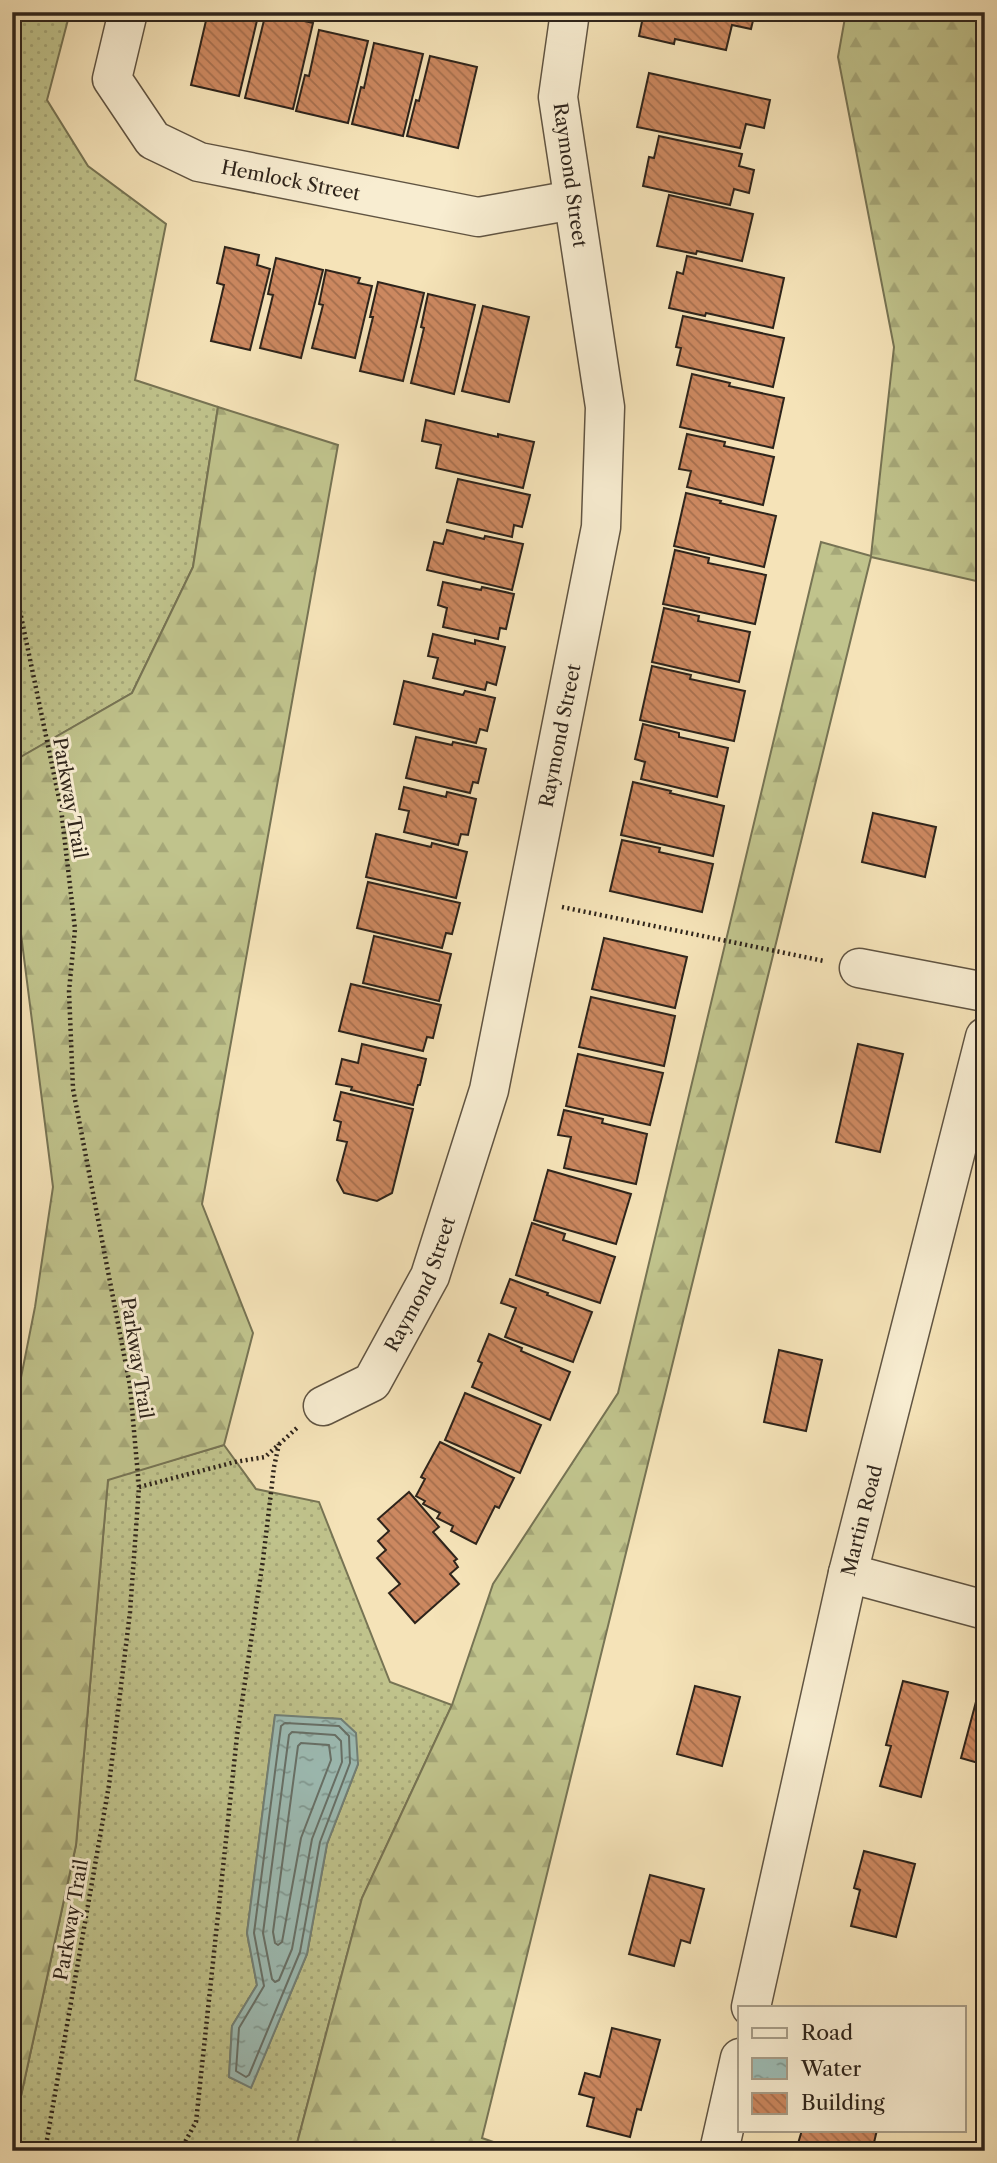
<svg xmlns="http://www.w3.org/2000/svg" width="997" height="2163" viewBox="0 0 997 2163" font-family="'Libre Caslon Text',serif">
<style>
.grass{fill:url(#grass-dots);stroke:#777454;stroke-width:2;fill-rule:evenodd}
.forest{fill:url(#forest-firs);stroke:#777454;stroke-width:2}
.water{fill:url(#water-ripples);stroke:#718078;stroke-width:2}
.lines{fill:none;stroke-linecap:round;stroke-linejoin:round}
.shore{stroke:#667068;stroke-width:2}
.building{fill:url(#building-back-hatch);stroke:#2e241b;stroke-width:2}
.minor-casing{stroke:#605442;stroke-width:41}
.path{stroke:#2e241b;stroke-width:4.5;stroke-dasharray:2 3.5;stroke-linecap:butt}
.minor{stroke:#f8edd1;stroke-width:38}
.labels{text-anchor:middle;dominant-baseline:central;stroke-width:6;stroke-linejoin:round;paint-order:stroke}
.street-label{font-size:19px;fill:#2e241b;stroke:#f8edd1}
</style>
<defs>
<pattern id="grass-dots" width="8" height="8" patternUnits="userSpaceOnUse" patternTransform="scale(1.75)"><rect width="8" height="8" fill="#c0c38c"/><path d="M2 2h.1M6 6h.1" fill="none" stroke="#a5a778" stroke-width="1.8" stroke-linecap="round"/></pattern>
<pattern id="forest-firs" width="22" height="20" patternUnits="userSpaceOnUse" patternTransform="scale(1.75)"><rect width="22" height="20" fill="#c0c38c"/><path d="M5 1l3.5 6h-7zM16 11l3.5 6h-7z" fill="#a5a778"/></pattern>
<pattern id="water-ripples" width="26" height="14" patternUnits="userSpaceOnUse" patternTransform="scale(1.75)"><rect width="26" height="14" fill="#9dbdb6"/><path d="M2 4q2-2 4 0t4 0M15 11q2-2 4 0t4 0" fill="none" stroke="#809993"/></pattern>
<pattern id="building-back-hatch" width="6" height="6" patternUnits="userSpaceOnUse" patternTransform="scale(1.75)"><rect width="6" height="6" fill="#cc8860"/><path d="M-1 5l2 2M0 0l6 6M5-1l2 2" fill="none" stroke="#a66f4e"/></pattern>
</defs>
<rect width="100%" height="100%" fill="#f5e3b8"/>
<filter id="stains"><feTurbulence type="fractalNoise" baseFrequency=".00286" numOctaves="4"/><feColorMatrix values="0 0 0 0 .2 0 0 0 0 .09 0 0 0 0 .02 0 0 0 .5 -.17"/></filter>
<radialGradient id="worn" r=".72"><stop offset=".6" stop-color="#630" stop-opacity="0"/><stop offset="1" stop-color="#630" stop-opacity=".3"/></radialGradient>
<g class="grass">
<path d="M12,12H70L47,100L88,166L166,224L135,380L218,407L193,567L132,693L12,762Z"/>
<path d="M224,1445L256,1489L319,1502L390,1682L452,1705L362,1898L295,2151H12V2137L76,1845L108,1479ZM275,1716L341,1719L358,1764L327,1844L307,1954L251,2087L229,2077L232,2026L257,1985L247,1933Z"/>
</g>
<g class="forest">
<path d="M846,12H985V583L871,557L482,2138L502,2145L501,2151H295L362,1898L452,1705L493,1584L618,1393L821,542L871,556L894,347L838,57Z"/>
<path d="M218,407L338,445L202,1204L253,1333L224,1445L108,1480L76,1845L12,2137V1423L35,1307L53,1187L12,863V762L132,693L193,567Z"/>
</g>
<path class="water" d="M275,1715L341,1719L356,1733L358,1764L327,1844L307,1954L251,2088L229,2077L232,2026L257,1985L247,1933Z"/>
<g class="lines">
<g class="shore">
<path d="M285,1723L339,1726L349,1736L350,1763L320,1842L300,1952L249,2075L246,2077L236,2071L239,2028L264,1986L254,1933L281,1726Z"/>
<path d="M292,1732L335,1735L341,1741L342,1762L312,1839L292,1949L279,1980L275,1982L272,1979L263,1933L289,1735Z"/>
<path d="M301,1743L329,1745L331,1760L301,1838L282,1942L278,1945L275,1943L273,1932L298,1746Z"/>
</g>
</g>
<g class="building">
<path d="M208,12H259L239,96L191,85Z"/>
<path d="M266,12L313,23L293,109L245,98Z"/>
<path d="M644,12H755L751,29L732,25L726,50L675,39L674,44L639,36Z"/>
<path d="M319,30L368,41L348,123L296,111L305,75L309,76Z"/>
<path d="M374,43L423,54L403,136L352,124L361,87L364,88Z"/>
<path d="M430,56L477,67L458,148L407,136L416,100L419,101Z"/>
<path d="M649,73L770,100L764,128L746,124L740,148L637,127Z"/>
<path d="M659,136L742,154L739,166L754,170L749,193L734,189L730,205L643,186L649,157L654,158Z"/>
<path d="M669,195L753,214L742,261L697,251L696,254L657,246Z"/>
<path d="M225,247L259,255L257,265L270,269L250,350L211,341L224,285L217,283Z"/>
<path d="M687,256L784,278L773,328L706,313L705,316L669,308L677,272L683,274Z"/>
<path d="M276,258L323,270L301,358L260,348L273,295L268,294Z"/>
<path d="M326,270L360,278L358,283L372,286L355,358L312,348L323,305L319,304Z"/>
<path d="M378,282L424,293L403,381L360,371L373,317H370Z"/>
<path d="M428,294L475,305L454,394L411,383L424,328L421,327Z"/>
<path d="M483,306L529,317L509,402L462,391Z"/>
<path d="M683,316L784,338L773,387L677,365L681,348L676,347Z"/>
<path d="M692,374L730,383L729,386L784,398L773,448L680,427Z"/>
<path d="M426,420L498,437V434L534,442L523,488L436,468L441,445L422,441Z"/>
<path d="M687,434L725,442L724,446L774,457L763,505L687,487L691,471L679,469Z"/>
<path d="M458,479L530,495L522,527L514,525L512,537L447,522Z"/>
<path d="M686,493L721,501L720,503L776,516L764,567L674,546Z"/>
<path d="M447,530L484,539L485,536L523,544L512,590L427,570L434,542L443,544Z"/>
<path d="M675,550L709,558L708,563L766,575L755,624L663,604Z"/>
<path d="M443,582L481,590L482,587L514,594L506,629L500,628L498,639L443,627L447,608L438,605Z"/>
<path d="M664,608L699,616L698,621L750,632L739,682L652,662Z"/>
<path d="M433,634L475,644V640L505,647L496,685L487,682L485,690L433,678L438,658L428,656Z"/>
<path d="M652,666L691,675L690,679L745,691L734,741L640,720Z"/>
<path d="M404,681L463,695L465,691L495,698L487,731L480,729L476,743L394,724Z"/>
<path d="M643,724L679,733V737L728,748L717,797L641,779L645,762L635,759Z"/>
<path d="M416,737L452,745L453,742L486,749L478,783L473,782L470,793L406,778Z"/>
<path d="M633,782L671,791L670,793L724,806L713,856L621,835Z"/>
<path d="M404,787L446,797L447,792L476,799L468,835L461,834L458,845L404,832L409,811L399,809Z"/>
<path d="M873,813L936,827L925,877L862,862Z"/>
<path d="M376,834L431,847L432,843L467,852L456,898L366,877Z"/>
<path d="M622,840L660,848L659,852L713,864L702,912L610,891Z"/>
<path d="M368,882L460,903L452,934L446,933L442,948L357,928Z"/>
<path d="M374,936L451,954L439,1001L363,983Z"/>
<path d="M604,938L687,957L675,1008L592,989Z"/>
<path d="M351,984L441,1005L433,1038L427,1037L423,1051L339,1031Z"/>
<path d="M591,997L675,1016L664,1066L579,1047Z"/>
<path d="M362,1044L426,1059L420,1085H418L413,1105L351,1090L352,1087L336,1084L342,1059L358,1063Z"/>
<path d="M858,1044L903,1054L880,1152L836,1142Z"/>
<path d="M578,1054L663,1073L650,1125L566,1106Z"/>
<path d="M341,1092L413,1109L392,1193L377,1201L344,1193L337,1180L347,1142L337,1140L341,1122L334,1120Z"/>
<path d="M564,1110L603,1119L602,1123L647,1134L636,1184L564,1168L571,1137L558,1135Z"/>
<path d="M548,1170L631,1194L616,1244L534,1220Z"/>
<path d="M532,1223L565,1234L563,1240L615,1257L600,1303L516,1275Z"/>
<path d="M510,1279L548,1293L547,1295L592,1312L573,1362L505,1337L516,1308L501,1303Z"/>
<path d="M489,1334L522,1348L521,1351L570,1372L550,1420L472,1387L482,1363L478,1361Z"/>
<path d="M779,1350L822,1360L806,1431L764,1422Z"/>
<path d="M465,1393L541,1425L520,1473L445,1440Z"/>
<path d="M440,1442L514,1478L499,1508L495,1506L476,1544L451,1531L453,1526L437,1518L440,1513L423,1504L425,1501L416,1496L425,1479L421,1477Z"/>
<path d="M409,1492L439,1527L433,1532L457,1559L454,1561L458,1567L450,1574L459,1584L415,1623L389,1593L400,1584L377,1558L386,1550L378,1541L389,1531L378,1519Z"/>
<path d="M903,1681L948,1692L921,1797L880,1786L891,1746L886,1745Z"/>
<path d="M695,1686L740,1697L722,1766L677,1754Z"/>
<path d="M977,1698L985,1700V1765L961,1758Z"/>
<path d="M864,1851L915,1864L896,1937L851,1926L860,1890L854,1888Z"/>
<path d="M650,1875L704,1889L690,1943L681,1940L674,1966L629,1954Z"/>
<path d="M612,2028L660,2040L641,2110L637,2109L630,2137L587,2126L594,2098L579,2094L585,2073L600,2077Z"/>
<path d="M802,2130H877L872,2151H811L797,2147Z"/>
</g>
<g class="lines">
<g class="minor-casing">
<g id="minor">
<path id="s1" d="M128,12L112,79L153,140L199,162L478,217L573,200"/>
<path d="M859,968L985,992"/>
<path id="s2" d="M323,1406L372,1382L430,1276L489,1090L601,527L605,407L558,97L570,12"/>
<path d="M848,1573L985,1610"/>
<path id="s3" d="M751,2007L848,1573L985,1037"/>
<path d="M719,2151L740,2058"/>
</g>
</g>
<g class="path">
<path d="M12,573L61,808L75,929L69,991L73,1089L130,1386L139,1487L130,1612L109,1785L45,2151"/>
<path d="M562,907L824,961"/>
<path d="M139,1487L235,1462L265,1457L298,1427"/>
<path d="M180,2151L196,2122L237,1736L263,1560L274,1467L279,1444"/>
</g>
<use href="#minor" class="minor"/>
</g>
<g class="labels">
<g class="street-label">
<text transform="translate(570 175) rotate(82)">Raymond Street</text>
<text stroke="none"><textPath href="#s1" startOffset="287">Hemlock Street</textPath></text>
<text stroke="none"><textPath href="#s2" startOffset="732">Raymond Street</textPath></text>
<text transform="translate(70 798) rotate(80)">Parkway Trail</text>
<text stroke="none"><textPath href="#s2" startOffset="164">Raymond Street</textPath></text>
<text transform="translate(137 1358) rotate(81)">Parkway Trail</text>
<text stroke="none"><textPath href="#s3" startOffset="499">Martin Road</textPath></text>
<text transform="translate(71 1920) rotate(-80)">Parkway Trail</text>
</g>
</g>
<rect width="997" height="2163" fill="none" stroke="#f5e3b8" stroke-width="42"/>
<rect x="14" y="14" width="969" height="2135" fill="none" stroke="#2e241b" stroke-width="3.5"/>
<rect x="21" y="21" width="955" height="2121" fill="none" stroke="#2e241b" stroke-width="2"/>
<rect x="738" y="2006" width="228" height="126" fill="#f8edd1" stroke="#a79d88" stroke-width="2"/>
<rect x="752" y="2028" width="35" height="10" fill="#f8edd1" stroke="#a79d88" stroke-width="2"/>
<text x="801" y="2040" font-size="21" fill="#2e241b">Road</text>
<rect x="752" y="2058" width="35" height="21" fill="url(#water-ripples)" stroke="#a79d88" stroke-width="2"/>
<text x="801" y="2076" font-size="21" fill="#2e241b">Water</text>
<rect x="752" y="2093" width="35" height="21" fill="url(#building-back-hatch)" stroke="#a79d88" stroke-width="2"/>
<text x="801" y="2110" font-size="21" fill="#2e241b">Building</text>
<rect width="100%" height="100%" filter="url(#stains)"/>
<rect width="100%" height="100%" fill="url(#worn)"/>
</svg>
